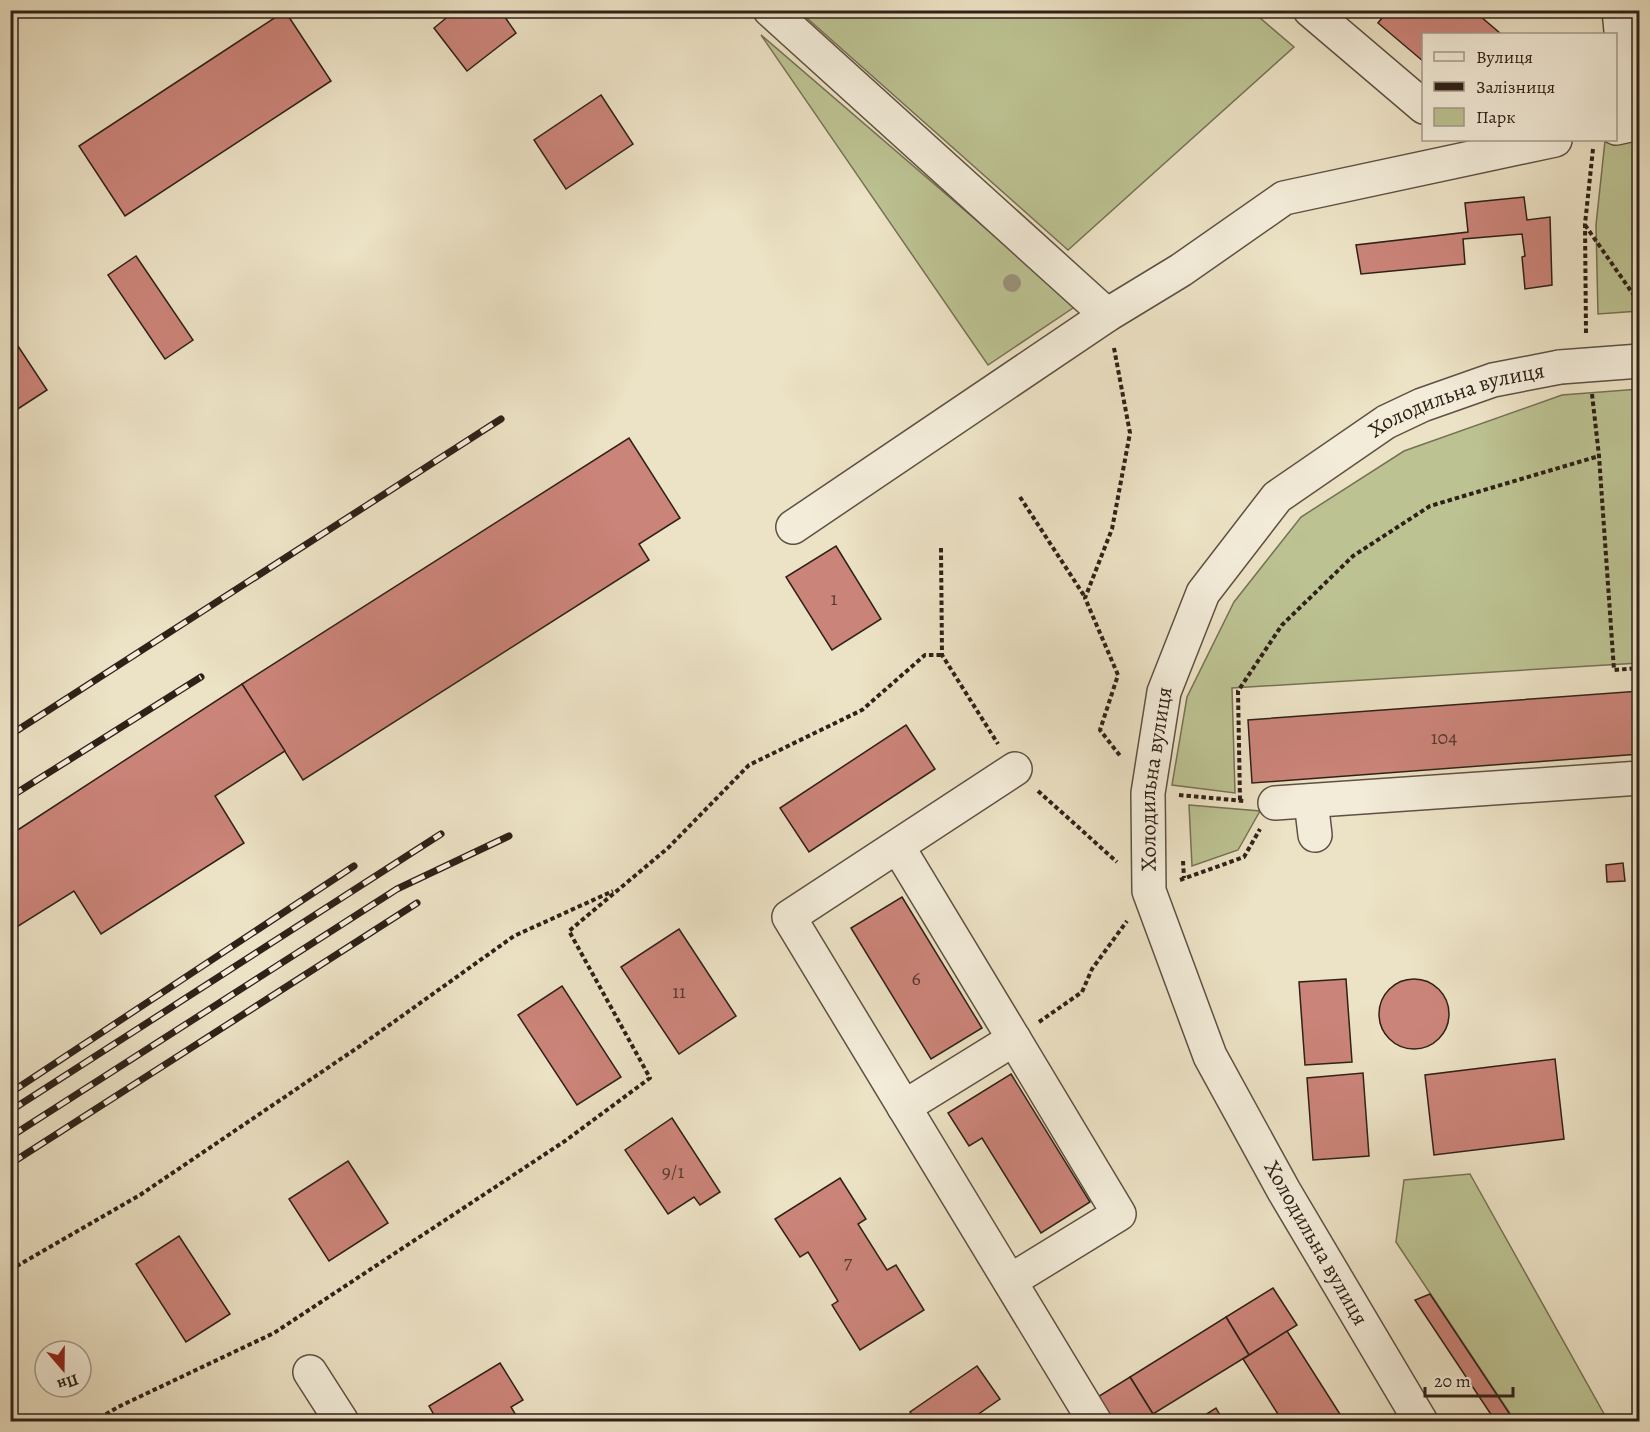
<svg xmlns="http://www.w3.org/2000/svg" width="1650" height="1432" viewBox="0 0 1650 1432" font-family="Alegreya,serif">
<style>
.green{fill:#bcc292;stroke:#767255;stroke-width:1.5}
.building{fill:#cb8479;stroke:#2f2118;stroke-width:1.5}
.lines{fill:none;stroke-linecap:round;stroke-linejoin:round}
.minor-casing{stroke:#5e5143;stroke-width:36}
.path{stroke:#2f2118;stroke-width:4;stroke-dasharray:4.5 3;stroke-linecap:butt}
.minor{stroke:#f3ecd9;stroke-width:33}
.rail-casing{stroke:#2f2118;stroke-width:7}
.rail{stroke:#f3ecd9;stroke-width:4.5;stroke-dasharray:14;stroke-linecap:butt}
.minor-bridge-casing{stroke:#5e5143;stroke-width:36;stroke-linecap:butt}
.minor-bridge{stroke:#f3ecd9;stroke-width:33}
.tree{fill:#9b927a}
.labels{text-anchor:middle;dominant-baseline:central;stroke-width:4.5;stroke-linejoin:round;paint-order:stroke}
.number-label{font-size:20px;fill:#563a30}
.street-label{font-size:22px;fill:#2f2118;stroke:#f3ecd9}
</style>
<rect width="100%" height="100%" fill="#ece2c5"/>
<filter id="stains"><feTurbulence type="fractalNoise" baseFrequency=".00333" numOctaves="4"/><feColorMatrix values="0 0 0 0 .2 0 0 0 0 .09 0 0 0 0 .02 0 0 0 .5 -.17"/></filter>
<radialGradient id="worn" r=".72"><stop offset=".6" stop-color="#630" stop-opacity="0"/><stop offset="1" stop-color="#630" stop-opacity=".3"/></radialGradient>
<g class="green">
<path d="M799,11H1252L1294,47L1068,250Z"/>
<path d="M761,35L1076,306L988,365Z"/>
<path d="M1639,135V311L1598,314L1596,225L1605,141Z"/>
<path d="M1639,389V663L1232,688L1235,793L1172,785L1187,697L1234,602L1301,517L1404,451L1562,395Z"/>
<path d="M1189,805L1260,811L1238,850L1192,866Z"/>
<path d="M1470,1174L1608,1421H1515L1396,1242L1404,1180Z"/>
</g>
<g class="building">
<path d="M456,10H500L516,33L467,71L434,28Z"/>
<path d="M1388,10H1473L1501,34H1424V62L1378,23Z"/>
<path d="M285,11L331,81L125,216L79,146Z"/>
<path d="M601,95L633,144L566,189L534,140Z"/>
<path d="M1524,197L1527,220L1550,217L1552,285L1525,289L1522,257L1525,256L1522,234L1463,239L1465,264L1361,274L1356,245L1468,232L1465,203Z"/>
<path d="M136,256L193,340L165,359L108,275Z"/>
<path d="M10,334L47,390L10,414Z"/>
<path d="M629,438L680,518L639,544L649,560L303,780L242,684Z"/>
<path d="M836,546L881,619L832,650L786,577Z"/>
<path d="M242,684L285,751L215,796L244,843L101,934L74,891L12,930L10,835Z"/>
<path d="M1640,691V754L1252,783L1248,720Z"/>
<path d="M906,725L935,769L809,852L780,808Z"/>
<path d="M1623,863L1625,881L1607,882L1606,865Z"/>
<path d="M902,897L982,1028L931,1059L851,928Z"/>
<path d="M679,929L736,1016L679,1054L621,967Z"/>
<path d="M1346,979L1352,1062L1305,1065L1299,982Z"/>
<circle cx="1414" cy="1014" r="35"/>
<path d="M562,986L621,1077L577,1105L518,1015Z"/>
<path d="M1555,1059L1564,1139L1434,1155L1425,1075Z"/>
<path d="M1363,1073L1369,1156L1313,1160L1307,1078Z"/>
<path d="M1011,1074L1090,1202L1041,1233L982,1138L969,1146L948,1113Z"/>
<path d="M672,1118L720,1192L700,1205L694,1197L668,1214L625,1150Z"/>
<path d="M348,1161L388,1223L329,1261L289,1199Z"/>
<path d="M840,1178L866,1219L858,1224L887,1270L896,1265L924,1310L860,1350L832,1305L838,1301L808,1252L800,1257L775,1219Z"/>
<path d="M179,1236L230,1314L186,1342L136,1264Z"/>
<path d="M1273,1288L1297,1325L1249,1355L1226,1317Z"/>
<path d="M1430,1294L1515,1422H1496L1415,1300Z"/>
<path d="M1226,1317L1249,1355L1153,1414L1130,1377Z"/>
<path d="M1287,1331L1345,1422H1283L1243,1359Z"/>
<path d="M500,1363L523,1400L511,1407L520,1422H438L429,1406Z"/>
<path d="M977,1366L1000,1399L967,1422H916L910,1412Z"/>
<path d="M1130,1377L1153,1414L1142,1422H1110L1096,1398Z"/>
<path d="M1216,1408L1224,1422H1194Z"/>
</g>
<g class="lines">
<g class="minor-casing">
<g id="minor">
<path d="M770,10L1107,315"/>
<path d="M1310,10L1424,107"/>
<path d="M1616,128L1630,125L1619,10"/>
<path d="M793,527L1107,315L1181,270L1284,198L1555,140"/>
<path d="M1015,769L789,917L1095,1422"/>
<path d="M1311,801L1315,835"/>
<path d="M1275,803L1640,778"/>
<path d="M898,847L1014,1039L904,1107"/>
<path d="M1010,1281L1119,1214L1014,1039"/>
<path d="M310,1372L342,1422"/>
<path id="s1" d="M1421,1422L1284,1191L1210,1056L1149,891L1148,793L1164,692L1203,593L1277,497L1386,422L1422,405L1493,380L1560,367"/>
</g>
</g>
<g class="path">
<path d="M1585,225L1640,304"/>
<path d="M1586,333L1585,224L1593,149"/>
<path d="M1114,348L1130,433L1112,529L1085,598L1118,675L1100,730L1121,757"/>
<path d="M1592,394L1599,456L1614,670L1640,668"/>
<path d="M1020,497L1085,597"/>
<path d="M941,548L942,655L998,744"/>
<path d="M1038,791L1117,862"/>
<path d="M1179,795L1244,801"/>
<path d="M1240,800L1238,691L1282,625L1353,556L1430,506L1599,456"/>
<path d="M1183,861L1184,878"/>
<path d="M1180,880L1244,857L1260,829"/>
<path d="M1039,1022L1082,992L1092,969L1127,921"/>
<path d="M10,1270L140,1195L360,1046L514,936L613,891"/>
<path d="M93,1422L118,1407L274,1333L565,1141L650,1078L569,931L668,848L749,765L862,710L925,655H942"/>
</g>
<use href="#minor" class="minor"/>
<g class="rail-casing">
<g id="rail">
<path d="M10,735L501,419"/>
<path d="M10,797L201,677"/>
<path d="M10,1093L354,866"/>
<path d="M10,1111L441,834"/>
<path d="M10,1137L397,889L509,836"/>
<path d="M10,1164L417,903"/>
</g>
</g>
<use href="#rail" class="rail"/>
<g class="minor-bridge-casing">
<path id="minor-bridge" d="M1560,367L1640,361"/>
</g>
<use href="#minor-bridge" class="minor-bridge"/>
</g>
<circle class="tree" cx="1012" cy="283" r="9"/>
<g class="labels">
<g class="number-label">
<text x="834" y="598">1</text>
<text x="1444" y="737">104</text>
<text x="916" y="978">6</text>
<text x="679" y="991">11</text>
<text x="673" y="1171">9/1</text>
<text x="848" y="1261">7</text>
</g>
<g class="street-label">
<text stroke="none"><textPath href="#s1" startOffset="1233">Холодильна вулиця</textPath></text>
<text stroke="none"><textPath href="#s1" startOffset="711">Холодильна вулиця</textPath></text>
<text transform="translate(1316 1243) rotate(60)">Холодильна вулиця</text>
</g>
</g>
<rect width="1650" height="1432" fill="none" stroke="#ece2c5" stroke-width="36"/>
<rect x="12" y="12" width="1626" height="1408" fill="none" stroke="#2f2118" stroke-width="3"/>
<rect x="18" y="18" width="1614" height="1396" fill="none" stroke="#2f2118" stroke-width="1.5"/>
<rect x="1422" y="33" width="195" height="108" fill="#f3ecd9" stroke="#a59b8c" stroke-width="1.5"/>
<rect x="1434" y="52" width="30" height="9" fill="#f3ecd9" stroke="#a59b8c" stroke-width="1.5"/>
<text x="1476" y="63" font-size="18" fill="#2f2118">Вулиця</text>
<rect x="1434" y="82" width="30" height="9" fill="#2f2118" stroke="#a59b8c" stroke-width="1.5"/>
<text x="1476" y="93" font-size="18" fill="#2f2118">Залізниця</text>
<rect x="1434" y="108" width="30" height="18" fill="#bcc292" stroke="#a59b8c" stroke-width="1.5"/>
<text x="1476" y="123" font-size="18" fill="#2f2118">Парк</text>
<g transform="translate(63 1369) rotate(160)"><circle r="28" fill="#f3ecd9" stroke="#a59b8c" stroke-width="1.5"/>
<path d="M0-4.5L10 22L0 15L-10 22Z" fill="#8f2418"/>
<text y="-9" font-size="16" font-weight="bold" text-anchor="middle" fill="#2f2118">Пн</text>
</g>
<path d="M1425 1387v9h88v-9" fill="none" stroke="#2f2118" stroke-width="3"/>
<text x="1434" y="1387" font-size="18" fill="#2f2118" stroke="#f3ecd9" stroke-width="4.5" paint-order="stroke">20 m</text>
<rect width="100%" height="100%" filter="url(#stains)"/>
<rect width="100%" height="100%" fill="url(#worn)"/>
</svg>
